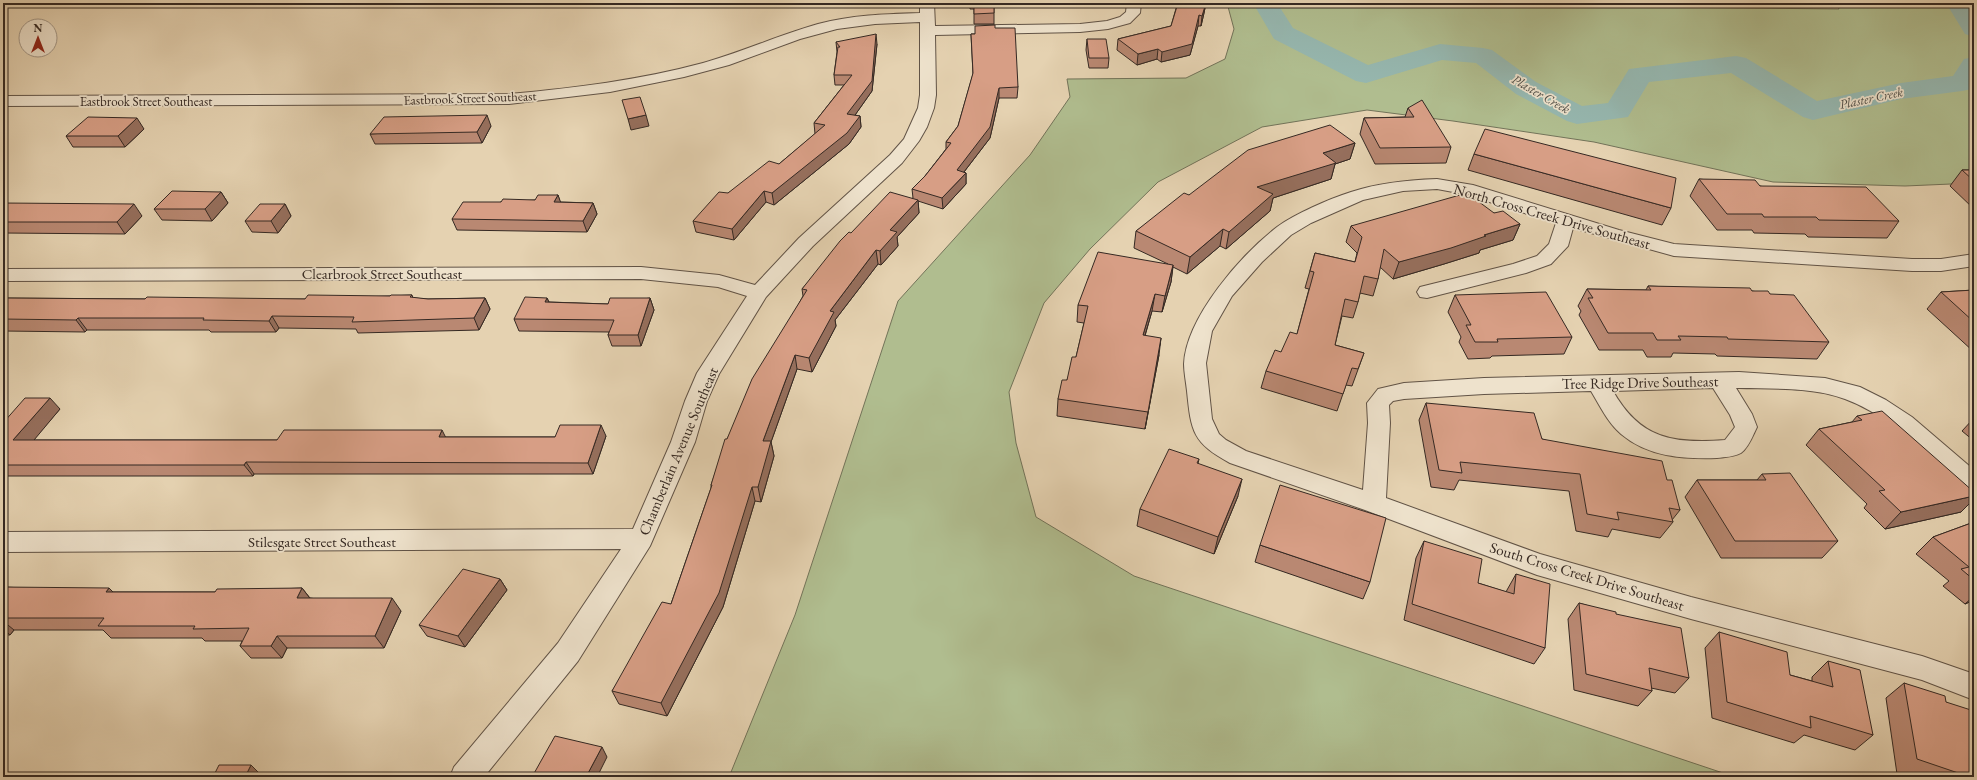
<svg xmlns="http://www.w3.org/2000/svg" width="1977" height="780" viewBox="0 0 1977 780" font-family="'EB Garamond',serif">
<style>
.green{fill:#b0bd8f;stroke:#727359}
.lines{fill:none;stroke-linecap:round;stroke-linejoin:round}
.river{fill:#96b7af;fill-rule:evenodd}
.minor-casing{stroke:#615346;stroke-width:2}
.minor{fill:#eee2cc;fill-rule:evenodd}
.wall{fill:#b98872;stroke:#352923}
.shaded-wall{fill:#966f5d;stroke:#352923}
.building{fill:#d79e85;stroke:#352923}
.labels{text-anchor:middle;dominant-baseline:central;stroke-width:3.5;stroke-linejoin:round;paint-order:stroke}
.far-water-label{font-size:13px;font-style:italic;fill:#4d4c46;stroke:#eee2cc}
.far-street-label{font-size:13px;fill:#352923;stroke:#eee2cc}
.street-label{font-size:15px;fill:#352923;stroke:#eee2cc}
</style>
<rect width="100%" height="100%" fill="#e5d2b1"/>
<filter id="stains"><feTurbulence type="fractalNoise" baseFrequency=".005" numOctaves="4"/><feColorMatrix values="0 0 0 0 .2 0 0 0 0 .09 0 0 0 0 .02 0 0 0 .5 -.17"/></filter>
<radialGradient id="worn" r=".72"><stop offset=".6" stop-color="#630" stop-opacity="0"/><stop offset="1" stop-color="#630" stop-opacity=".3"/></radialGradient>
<path class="green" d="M1227,3H1557L1562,6L1839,9L1836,3H1974V183L1905,186L1773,182L1594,142L1453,121L1367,110L1262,127L1158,182L1090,249L1044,303L1009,392L1016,443L1036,517L1134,576L1735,777H729L795,615L898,301L1030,155L1070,97L1067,79L1186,78L1225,59L1234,29Z"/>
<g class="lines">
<g class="river">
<path d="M1253,3H1277L1293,28L1368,65L1440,44L1483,48L1492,50L1536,82L1582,106L1608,103L1629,69L1736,56L1746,58L1817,101L1901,83L1953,76L1964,59L1974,57V86L1972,89L1962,91L1901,99L1813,120L1803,117L1731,73L1649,82L1628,117L1577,124L1567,121L1516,94L1476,63L1442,60L1366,83L1356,81L1274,39Z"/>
<path d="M1953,3H1974V37L1965,34L1949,8Z"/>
</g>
<g class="minor-casing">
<g id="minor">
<path d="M920,3H934L935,26L1080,24L1107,21L1120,17L1126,12L1127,3H1141L1140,13L1130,23L1108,29L1080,32L935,35L936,95L934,108L927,127L919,141L902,163L813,246L766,297L719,374L707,401L695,442L650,546L578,661L484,777H450L454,767L558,643L621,549L3,552V532L633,529L671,442L685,401L697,373L747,296L718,287L641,279L3,281V269L641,267L719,275L755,285L799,238L890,155L904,139L918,108L920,95V22L875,24L837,29L800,39L729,65L684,77L610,92L509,104L3,106V96L509,94C574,88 640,80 703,63C742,52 779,35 818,24C851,15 886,14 920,13Z"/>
<path d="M1437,179L1473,185L1619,230L1674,244L1912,259H1941L1974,254V266L1941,271H1912L1674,256L1573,228L1568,246L1551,264L1526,273L1427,298L1420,297L1417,292L1420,287L1513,264L1537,256L1549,244L1556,223L1464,194L1437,189L1403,191L1363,200L1311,223L1291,235L1262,262L1232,296L1212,331L1206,363L1212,419L1219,434L1226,440L1246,451L1363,490L1368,423L1367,403L1378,389L1404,383L1484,378L1739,372L1825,378L1860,387L1886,400L1912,417L1974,470V493L1966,491C1929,458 1892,416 1845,399C1812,387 1773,389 1739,388H1736L1752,414L1757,427C1753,435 1749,447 1741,453C1734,457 1725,457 1717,458C1683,459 1648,457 1621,434C1608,423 1600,406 1591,391L1484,394L1404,399L1393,401L1389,405L1390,423L1386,498L1540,554L1691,597L1922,656L1974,674V700L1922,680L1691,619L1537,575L1365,510L1230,463C1193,443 1191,432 1187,391C1186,382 1184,372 1184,364C1186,317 1242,254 1277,227C1295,214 1329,199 1351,192C1378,183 1408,180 1437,179ZM1713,388L1730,415L1735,427L1725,440C1673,444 1640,439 1613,391Z"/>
</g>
</g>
<use href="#minor" class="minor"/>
</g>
<g class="wall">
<path d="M970,3H994V24H974V9H970Z"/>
<path d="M1064,3H1094L1093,6L1064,7Z"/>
<path d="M1177,3H1206L1204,13L1201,26H1198L1190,55L1161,62L1157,59L1137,65L1117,50L1118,39L1171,26L1177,5Z"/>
<path d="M995,28L1018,87L1017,98H999L990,138L964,172L966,173V184L943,209L918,201L919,213L897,237L898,246L881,265L878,264L835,320L836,326L812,372L797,369L771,442L774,456L761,502L755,501L723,607L667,716L619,704L612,691L671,604L711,488V485L727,439L803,296L802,289L851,233L913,198L912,189L925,176L946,149V142L958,126L973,74L971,34H975Z"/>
<path d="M1087,39L1109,58L1108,68H1089L1086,50Z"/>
<path d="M836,42L877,44L872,91L855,115L860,116L861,127L849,144L774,205L766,202L734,240L696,232L693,221L728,193L779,164L815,134L814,123L844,85H835L834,75L837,52Z"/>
<path d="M1408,108L1451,147L1446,163L1375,164L1360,134L1364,118L1405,117Z"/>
<path d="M491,126L482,143L375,144L370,134Z"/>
<path d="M144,129L125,147H73L66,136Z"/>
<path d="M1355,143L1350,159L1335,164L1331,179L1273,198L1270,211L1226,249L1220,246L1187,274L1173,267L1171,282L1162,312L1152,311L1145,336L1159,355L1145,429L1057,416L1058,399L1067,380L1076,357L1084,323L1077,322L1078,305L1168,264L1134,248L1136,231L1189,195Z"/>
<path d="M1474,154L1671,208L1662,225L1468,170Z"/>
<path d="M1962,170H1974V209L1950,186Z"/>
<path d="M1699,179L1760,186L1899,221L1887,238L1808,237L1805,234L1754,233L1752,230H1717L1690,196Z"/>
<path d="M221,192L228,203L212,221L162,220L154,209Z"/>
<path d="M558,195L560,202L593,203L597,214L587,232L457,230L452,219L501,202L535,200Z"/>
<path d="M3,203L142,216L125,234L3,233Z"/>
<path d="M285,204L291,216L278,233L252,232L245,221Z"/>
<path d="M1494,213L1520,224L1513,240L1480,250L1479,253L1444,264L1393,279L1380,267L1378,279L1373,296L1360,293L1358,302L1353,318L1342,316L1335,345L1364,353L1352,386L1346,385L1337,411L1261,388L1266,371L1281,352L1297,334L1309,289L1305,288L1315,253L1355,262L1357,253L1346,242L1351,226Z"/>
<path d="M1648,286L1752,291L1770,294L1829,342L1817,359L1717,356L1715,354L1673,353L1671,357H1647L1643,350H1599L1579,315L1581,311L1578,306L1587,289L1646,290Z"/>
<path d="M1974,290V352L1927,309L1941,292Z"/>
<path d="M412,295L413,298L428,299L485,298L490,309L479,330L358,333L356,329L279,328L276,332H211L209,330H87L85,332L3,331V298L145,299H305L390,296Z"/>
<path d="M1455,295L1572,337L1564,354L1492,356L1490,358L1468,359L1459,342L1461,337L1448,312Z"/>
<path d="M547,298L549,302L608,304L650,298L654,310L641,346H612L608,335L609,332L519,331L514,319Z"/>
<path d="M1426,403L1542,439L1667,480L1680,510L1672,520L1673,522L1660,538L1612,529L1608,537L1576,531L1569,491L1459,480L1454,490L1431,487L1419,420Z"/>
<path d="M60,409L33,440H277L446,437H555L606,436L593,474H254L253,476H3V423Z"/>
<path d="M1857,416L1974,492V499L1961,512L1885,529L1864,508L1867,504L1806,445L1819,429L1852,422Z"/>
<path d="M1974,418V441L1962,431Z"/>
<path d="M1199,459L1198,464L1238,496L1214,554L1137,526L1140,509Z"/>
<path d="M1762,474L1838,541L1822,558H1721L1685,497L1697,480H1757Z"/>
<path d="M1974,522V600L1965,604L1943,586L1949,581L1916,554L1933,537Z"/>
<path d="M1424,541L1478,583L1506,592L1507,590L1516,574L1545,648L1534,664L1404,620L1416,558Z"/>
<path d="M1260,545L1370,582L1363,599L1255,562Z"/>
<path d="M500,579L507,590L465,647L427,636L419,625Z"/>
<path d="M3,587L113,592H215L302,588L310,598L401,611L384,648H287L282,658H251L240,646L242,641H205L202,638H111L103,630H14L10,635H3Z"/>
<path d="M1579,603L1616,614L1689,678L1675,693L1651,688L1652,691L1638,706L1574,690L1568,619Z"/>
<path d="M1719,632L1790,675L1812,681V677L1828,661L1873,735L1855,750L1804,735L1794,743L1712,718L1705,648Z"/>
<path d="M1904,683L1946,702L1974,777H1905L1897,774L1886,698Z"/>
</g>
<g class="shaded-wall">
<path d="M1206,3L1204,13L1201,26L1202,16Z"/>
<path d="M1199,15L1198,26L1190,55L1161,62L1162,52Z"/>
<path d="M876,34L877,44L872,91L848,125L847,114Z"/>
<path d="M1158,49L1157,59L1137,65L1138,54Z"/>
<path d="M999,88V98L990,138L957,181V170Z"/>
<path d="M487,115L491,126L482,143L477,132Z"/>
<path d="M646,115L649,126L631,130L628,119Z"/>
<path d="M860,116L861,127L849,144L774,205L772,193Z"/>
<path d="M137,118L144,129L125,147L118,136Z"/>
<path d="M1355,143L1350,159L1335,164L1331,179L1273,198L1270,211L1226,249L1229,232L1257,187L1323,153Z"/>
<path d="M966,173V184L943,209L942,198Z"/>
<path d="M764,191L766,202L734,240L732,229Z"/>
<path d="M221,192L228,203L212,221L205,209Z"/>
<path d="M558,195L562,206L554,202Z"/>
<path d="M918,200L919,213L897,237L898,246L881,265L880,251L890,230Z"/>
<path d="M593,203L597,214L587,232L583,221Z"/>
<path d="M134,204L142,216L125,234L117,222Z"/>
<path d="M285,204L291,216L278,233L271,221Z"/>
<path d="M1520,224L1513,240L1480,250L1479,253L1444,264L1393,279L1399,262L1484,235Z"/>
<path d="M1223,229L1220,246L1187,274L1190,257Z"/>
<path d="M876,250L878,264L835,320L836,326L812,372L809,358L830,311Z"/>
<path d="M1173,265L1171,282L1162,312L1165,296Z"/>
<path d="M1155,294L1152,311L1140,352L1143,335Z"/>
<path d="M485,298L490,309L479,330L474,318Z"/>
<path d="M547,298L552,309L545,302Z"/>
<path d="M650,298L654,310L641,346L638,335Z"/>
<path d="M272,316L279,328L276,332L269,321Z"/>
<path d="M78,318L87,330L85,332L76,320Z"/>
<path d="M1161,338L1159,355L1145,429L1148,412Z"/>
<path d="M795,355L797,369L771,442L774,456L761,502L758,487L763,441Z"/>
<path d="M50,398L60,409L24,452L13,440Z"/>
<path d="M601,425L606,436L593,474L588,463Z"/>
<path d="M442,430L448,442L439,437Z"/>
<path d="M246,462L254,474L253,476L244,465Z"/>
<path d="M1242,479L1238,496L1214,554L1218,537Z"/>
<path d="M752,487L755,501L723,607L667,716L661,703Z"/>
<path d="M1974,496V499L1961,512L1885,529L1901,512Z"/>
<path d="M500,579L507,590L465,647L458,636Z"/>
<path d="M109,588L121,600L106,592Z"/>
<path d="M302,588L312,601L297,598Z"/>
<path d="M1974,596V600L1965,604Z"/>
<path d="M392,598L401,611L384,648L375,636Z"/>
<path d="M3,621L14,630L10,635L3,628Z"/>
<path d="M277,636L287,648L282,658L271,646Z"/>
<path d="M602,747L607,757L597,777H586Z"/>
<path d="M251,765L263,777H245Z"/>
</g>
<g class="building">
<path d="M974,3H994V13L974,14Z"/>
<path d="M1178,3H1206L1202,16L1199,15L1192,44L1162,52L1158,49L1138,54L1118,39L1171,26Z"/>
<path d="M995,25V28H1015L1018,87L999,88L990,127L957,170L966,173L942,198L912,189L925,176L951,143L946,142L958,126L973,73L971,34H975V26Z"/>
<path d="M876,34L872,81L847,114L860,116L847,133L772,193L764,191L732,229L693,221L719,192L728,193L769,161L779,164L825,125L814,123L852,75H834L838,47H840L836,42Z"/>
<path d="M1087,39H1106L1109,58H1089Z"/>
<path d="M640,97L646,115L628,119L622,100Z"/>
<path d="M1422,100L1451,147L1380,148L1364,118L1414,117L1408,108Z"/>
<path d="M487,115L477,132L370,134L384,117Z"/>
<path d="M88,117L137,118L118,136H66Z"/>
<path d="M1330,125L1355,143L1323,153L1336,163L1257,187L1273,194L1229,232L1223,229L1190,257L1136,231L1184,193L1189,195L1248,150Z"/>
<path d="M1485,129L1676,178L1671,208L1474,154Z"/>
<path d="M1962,170H1974V181Z"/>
<path d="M1699,179L1755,180L1760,186L1866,187L1899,221L1819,220L1816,217H1764L1762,214H1727Z"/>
<path d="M172,191L221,192L205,209H154Z"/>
<path d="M890,192L918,200L890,230L897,232L880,251L876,250L830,311L834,312L809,358L795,355L763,441H771L758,487H752L719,593L661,703L612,691L662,602L671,604L712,485H711L725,439H727L752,379L807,290L802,289L840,241L849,232L851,233Z"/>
<path d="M1467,193L1494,213L1503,211L1520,224L1484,235L1486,236L1451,248L1399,262L1384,249L1378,279L1364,276L1358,302L1345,299L1335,345L1364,353L1358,369L1352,368L1343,394L1266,371L1275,350L1281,352L1290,332L1297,334L1314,272L1310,271L1315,253L1355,262L1362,237L1351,226Z"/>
<path d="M538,195H558L554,202L593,203L583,221L452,219L463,202H501L503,199L535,200Z"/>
<path d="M3,203L134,204L117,222H3Z"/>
<path d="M260,204H285L271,221H245Z"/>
<path d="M1098,252L1173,265L1165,296L1155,294L1143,335L1161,338L1148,412L1058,399L1062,380H1067L1072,357H1076L1088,306L1078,305Z"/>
<path d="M1648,286L1750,288L1752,291H1768L1770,294L1794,295L1829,342L1728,339L1727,337L1678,336L1681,340H1657L1653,333H1608L1588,298H1593L1587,289L1651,290Z"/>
<path d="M1974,290V322L1941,292Z"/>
<path d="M1546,292L1572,337L1497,339L1498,342H1475L1466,325H1471L1455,295Z"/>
<path d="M308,295L390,296L391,295H412L410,297L428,299L485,298L474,318L352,322L354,317L272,316L269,321L203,320L204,318H78L76,320L3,319V298L145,299L147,297L305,299Z"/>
<path d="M525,297L547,298L545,302L608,304L610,298H650L638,335H608L614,320L514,319Z"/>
<path d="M25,398H50L13,440H277L284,430H442L439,437H555L560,425H601L588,463L246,462L244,465H3V423Z"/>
<path d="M1426,403L1534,413L1542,439L1662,461L1667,480H1672L1680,510L1669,508L1673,522L1617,512L1619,520L1587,514L1580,474L1460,462L1462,473L1439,470Z"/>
<path d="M1882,411L1974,492V496L1901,512L1879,491L1885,490L1819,429L1862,420L1857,416Z"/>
<path d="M1169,449L1199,459L1197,463L1242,479L1218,537L1140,509Z"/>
<path d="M1790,473L1838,541H1735L1697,480H1766L1762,474Z"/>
<path d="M1280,485L1386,518L1370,582L1260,545Z"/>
<path d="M1974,522V580L1961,569L1969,567L1933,537Z"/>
<path d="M1424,541L1482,559L1478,583L1514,594L1516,574L1550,584L1545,648L1412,604Z"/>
<path d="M463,569L500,579L458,636L419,625Z"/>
<path d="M3,587L109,588L106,592H215L217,589L302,588L297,598H392L375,636H277L271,646H240L249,628L193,629L195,626H98L104,618H3Z"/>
<path d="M1579,603L1616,612V614L1681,628L1689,678L1649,668L1652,691L1586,674Z"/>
<path d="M1719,632L1787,652L1790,675L1833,687L1828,661L1860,670L1873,735L1810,716L1811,728L1727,702Z"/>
<path d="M1904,683L1945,696L1946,702L1974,711V777H1970L1917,759Z"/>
<path d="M555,736L602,747L586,777H532Z"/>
<path d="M219,765H251L245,777H213Z"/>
</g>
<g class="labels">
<g class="far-water-label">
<text transform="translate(1541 94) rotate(30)">Plaster Creek</text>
<text transform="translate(1871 98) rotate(-12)">Plaster Creek</text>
</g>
<g class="far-street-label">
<text transform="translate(470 98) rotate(-2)">Eastbrook Street Southeast</text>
<text x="146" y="101">Eastbrook Street Southeast</text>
</g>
<g class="street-label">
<text transform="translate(1552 216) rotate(16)">North Cross Creek Drive Southeast</text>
<text x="382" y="273">Clearbrook Street Southeast</text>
<text transform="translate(1640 382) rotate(-1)">Tree Ridge Drive Southeast</text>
<text transform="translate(678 451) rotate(-67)">Chamberlain Avenue Southeast</text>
<text x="322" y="541">Stilesgate Street Southeast</text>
<text transform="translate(1587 576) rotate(17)">South Cross Creek Drive Southeast</text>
</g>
</g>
<rect width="1977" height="780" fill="none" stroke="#e5d2b1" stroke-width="16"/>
<rect x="4" y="4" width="1969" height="772" fill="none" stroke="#352923" stroke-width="2"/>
<rect x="8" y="8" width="1961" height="764" fill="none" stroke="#352923"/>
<g transform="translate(38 38)"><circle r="19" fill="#eee2cc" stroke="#a49888"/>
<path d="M0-3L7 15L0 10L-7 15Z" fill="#8f2418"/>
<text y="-6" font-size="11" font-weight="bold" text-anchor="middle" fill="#352923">N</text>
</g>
<rect width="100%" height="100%" filter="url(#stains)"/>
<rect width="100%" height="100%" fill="url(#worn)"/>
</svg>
